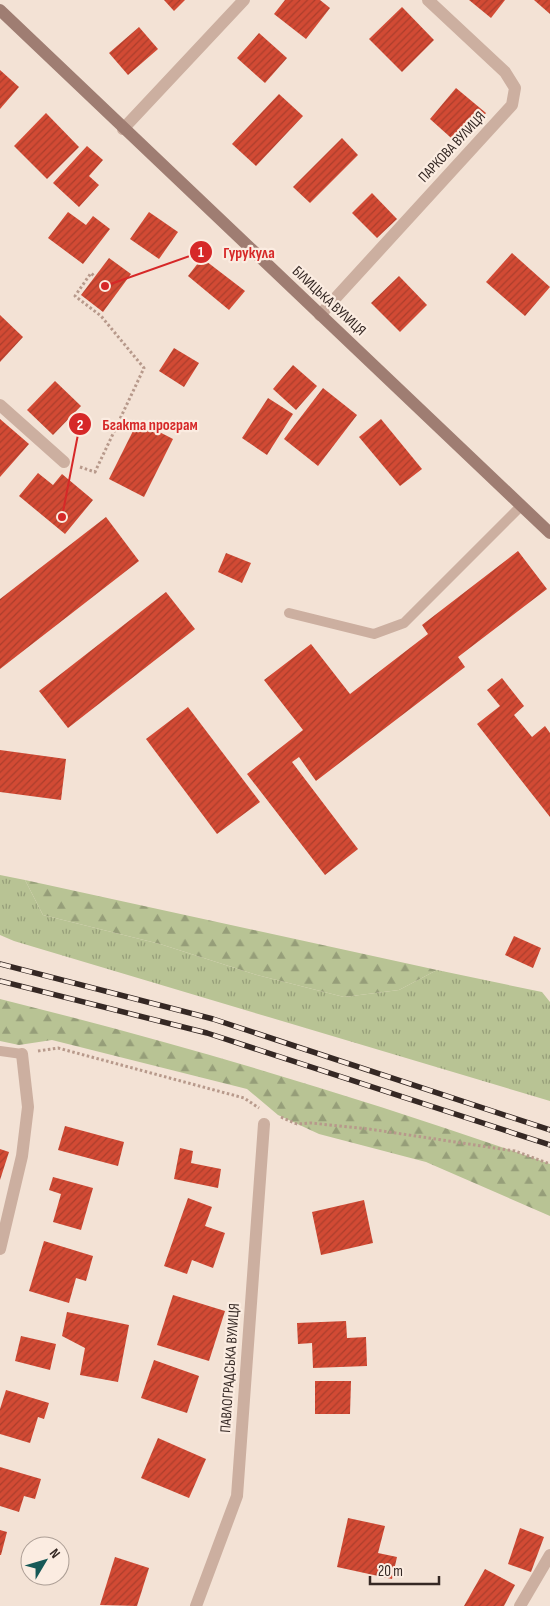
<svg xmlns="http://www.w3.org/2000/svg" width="550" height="1606" viewBox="0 0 550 1606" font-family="'Sofia Sans Condensed',sans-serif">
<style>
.grass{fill:url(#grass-tufts)}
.forest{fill:url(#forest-firs)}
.building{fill:url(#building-hatch)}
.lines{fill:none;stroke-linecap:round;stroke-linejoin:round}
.path{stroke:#b7998b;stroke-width:3;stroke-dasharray:2.5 2.5;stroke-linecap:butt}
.lane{stroke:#ccafa0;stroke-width:10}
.street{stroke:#ccafa0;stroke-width:12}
.secondary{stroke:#9f7d72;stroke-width:12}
.rail-casing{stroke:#352824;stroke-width:5.5}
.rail{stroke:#fbece1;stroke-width:4;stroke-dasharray:11;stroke-linecap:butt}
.labels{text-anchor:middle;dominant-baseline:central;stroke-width:4.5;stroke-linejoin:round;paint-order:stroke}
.street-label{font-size:15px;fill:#352824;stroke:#fbece1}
.leader{fill:none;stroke:#d62828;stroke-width:2}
.callout-dot{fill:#d62828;stroke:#fbece1;stroke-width:2}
.mark-label{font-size:15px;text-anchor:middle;font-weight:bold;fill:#fff}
.callout-label{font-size:16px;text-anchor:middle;font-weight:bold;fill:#d62828;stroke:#fbece1;stroke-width:4.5;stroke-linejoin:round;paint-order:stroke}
</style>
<defs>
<pattern id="grass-tufts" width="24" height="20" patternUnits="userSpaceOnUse" patternTransform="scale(1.25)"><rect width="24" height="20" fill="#b8c394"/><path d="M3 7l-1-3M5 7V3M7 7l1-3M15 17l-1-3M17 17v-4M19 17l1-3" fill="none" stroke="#969e79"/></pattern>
<pattern id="forest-firs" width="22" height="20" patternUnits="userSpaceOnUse" patternTransform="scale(1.25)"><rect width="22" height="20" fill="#b8c394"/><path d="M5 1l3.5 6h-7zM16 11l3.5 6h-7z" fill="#969e79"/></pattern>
<pattern id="building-hatch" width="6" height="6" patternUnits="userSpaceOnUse" patternTransform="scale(1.25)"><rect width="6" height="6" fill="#d24a34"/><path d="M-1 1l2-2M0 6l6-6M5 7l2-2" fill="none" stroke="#ab3e2c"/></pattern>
</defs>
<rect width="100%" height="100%" fill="#f3e2d5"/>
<path class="grass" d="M0,875L25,880L43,915L160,944L257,975L344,997L399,990L437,970L542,992L550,1002V1101L14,941L0,935Z"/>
<g class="forest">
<path d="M25,880L437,970L399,990L344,997L257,975L160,944L43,915Z"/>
<path d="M0,999C186,1045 369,1100 550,1164V1216L426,1162L319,1134L278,1115L247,1089L52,1040L19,1045L0,1041Z"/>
</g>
<g class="building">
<path d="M164,0H185L174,11Z"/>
<path d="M285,0H320L330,8L306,39L274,14Z"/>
<path d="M469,0H505L491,18Z"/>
<path d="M534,0H550V14Z"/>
<path d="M402,7L434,40L402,72L369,39Z"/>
<path d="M139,27L158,49L128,75L109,53Z"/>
<path d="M259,33L287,58L265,83L237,58Z"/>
<path d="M0,70L19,87L0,109Z"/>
<path d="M456,88L486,113L459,145L430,119Z"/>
<path d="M279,94L303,116L256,166L232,144Z"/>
<path d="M46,113L79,147L47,179L14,146Z"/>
<path d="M342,138L358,155L310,203L293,187Z"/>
<path d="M87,146L103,160L89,176L99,185L79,207L53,183Z"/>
<path d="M372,193L397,219L377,238L352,213Z"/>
<path d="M68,212L86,225L93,216L110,229L83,264L48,238Z"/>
<path d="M149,212L178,232L159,259L130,239Z"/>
<path d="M512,253L550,287L525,316L486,282Z"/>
<path d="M109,258L131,274L103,312L81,295Z"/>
<path d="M202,258L245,291L229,310L188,276Z"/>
<path d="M399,276L427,305L400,332L371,303Z"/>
<path d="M0,315L23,337L0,362Z"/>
<path d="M174,348L199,363L184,387L159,371Z"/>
<path d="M293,365L317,386L296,410L273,389Z"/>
<path d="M55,381L81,406L53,435L27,410Z"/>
<path d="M323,388L357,415L318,466L284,439Z"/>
<path d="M268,398L293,414L267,455L242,438Z"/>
<path d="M0,419L29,444L0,477Z"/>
<path d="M381,419L422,469L400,486L359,437Z"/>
<path d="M138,421L173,439L144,497L109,479Z"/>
<path d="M38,473L53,485L62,474L93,500L65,534L19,496Z"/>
<path d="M106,517L139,561L0,669V599Z"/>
<path d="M518,551L547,589L458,657L465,667L316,781L299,757L292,762L358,849L325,875L247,774L303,730L264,680L311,644L350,694L428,634L422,625Z"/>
<path d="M226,553L251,563L242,583L218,572Z"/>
<path d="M166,592L195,629L68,728L39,691Z"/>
<path d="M502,678L524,706L514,715L532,737L545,726L550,733V817L477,724L500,706L487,690Z"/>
<path d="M188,707L260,802L217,834L146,739Z"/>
<path d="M0,750L66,759L61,800L0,792Z"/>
<path d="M514,936L541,948L533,968L505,955Z"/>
<path d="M65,1126L124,1142L118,1166L58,1150Z"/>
<path d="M180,1148L193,1151L191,1163L221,1169L218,1188L174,1179Z"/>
<path d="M0,1149L9,1152L0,1180Z"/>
<path d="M53,1177L93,1188L81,1230L53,1222L61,1194L49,1190Z"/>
<path d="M188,1198L212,1207L205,1226L225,1233L213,1268L192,1260L187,1274L164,1266Z"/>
<path d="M364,1200L373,1243L321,1255L312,1212Z"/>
<path d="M44,1241L93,1256L86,1281L76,1278L69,1303L29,1291Z"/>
<path d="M173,1295L225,1311L209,1361L157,1345Z"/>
<path d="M67,1312L129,1325L118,1382L80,1375L85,1348L62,1336Z"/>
<path d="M346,1321L347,1338L366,1337L367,1366L313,1368L312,1343L298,1344L297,1323Z"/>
<path d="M21,1336L56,1344L50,1370L15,1361Z"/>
<path d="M154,1360L199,1376L187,1413L141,1398Z"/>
<path d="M315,1381H351L350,1414H315Z"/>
<path d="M6,1390L49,1403L44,1419L38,1417L30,1443L0,1434V1409Z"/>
<path d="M158,1438L206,1459L189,1498L141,1478Z"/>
<path d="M0,1467L41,1479L35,1499L24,1496L19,1512L0,1506Z"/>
<path d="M348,1518L385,1526L378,1553L397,1557L392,1579L337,1567Z"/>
<path d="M520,1528L544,1537L531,1572L508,1564Z"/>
<path d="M0,1530L7,1532L1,1555H0Z"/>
<path d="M115,1557L149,1568L137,1606L100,1605Z"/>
<path d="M485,1569L515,1585L504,1606H464Z"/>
</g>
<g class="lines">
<g class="path">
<path d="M80,467L95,472L144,368L101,316L75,296L91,273L95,277"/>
<path d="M38,1051L58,1048L244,1098L259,1108"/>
<path d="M281,1117L297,1124L311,1123L369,1129L515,1151L550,1164"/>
</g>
<g class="lane">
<path d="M289,613L374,634L404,623L521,506"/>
<path d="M0,1051L22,1054"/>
</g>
<g class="street">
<path d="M123,129L244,0"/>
<path d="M320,315L512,105L515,88L505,72L428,0"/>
<path d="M0,405L64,462"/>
<path d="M0,1249L22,1156L28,1107L22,1054"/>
<path d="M196,1606L237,1496L264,1124"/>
<path d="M520,1606L550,1555"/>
</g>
<path class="secondary" d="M0,10L550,533"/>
<g class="rail-casing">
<g id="rail">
<path d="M0,964L213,1019L550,1130"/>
<path d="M0,981L207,1033L550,1145"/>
</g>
</g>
<use href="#rail" class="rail"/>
</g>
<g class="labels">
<g class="street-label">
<text transform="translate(452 147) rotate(-47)">ПАРКОВА ВУЛИЦЯ</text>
<text transform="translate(329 301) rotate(43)">БІЛИЦЬКА ВУЛИЦЯ</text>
<text transform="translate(230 1368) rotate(-86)">ПАВЛОГРАДСЬКА ВУЛИЦЯ</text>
</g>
</g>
<path class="leader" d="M105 286L201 252M62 517L80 424"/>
<g class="callout-dot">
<circle cx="105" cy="286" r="5"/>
<circle cx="62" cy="517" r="5"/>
<circle cx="201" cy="252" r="12"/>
<circle cx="80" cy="424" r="12"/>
</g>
<g class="mark-label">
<text x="201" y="257">1</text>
<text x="80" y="430">2</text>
</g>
<g class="callout-label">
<text x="249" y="258">Гурукула</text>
<text x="150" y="430">Бгакта програм</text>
</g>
<g transform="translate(45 1561) rotate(52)"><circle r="24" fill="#fbece1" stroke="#ac9e95"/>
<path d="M0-4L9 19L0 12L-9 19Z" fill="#165957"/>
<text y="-8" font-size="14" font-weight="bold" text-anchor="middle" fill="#352824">N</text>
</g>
<path d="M370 1576v8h69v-8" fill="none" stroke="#352824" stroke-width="2.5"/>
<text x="378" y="1576" font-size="15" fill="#352824" stroke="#fbece1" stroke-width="4" paint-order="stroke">20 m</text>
</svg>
